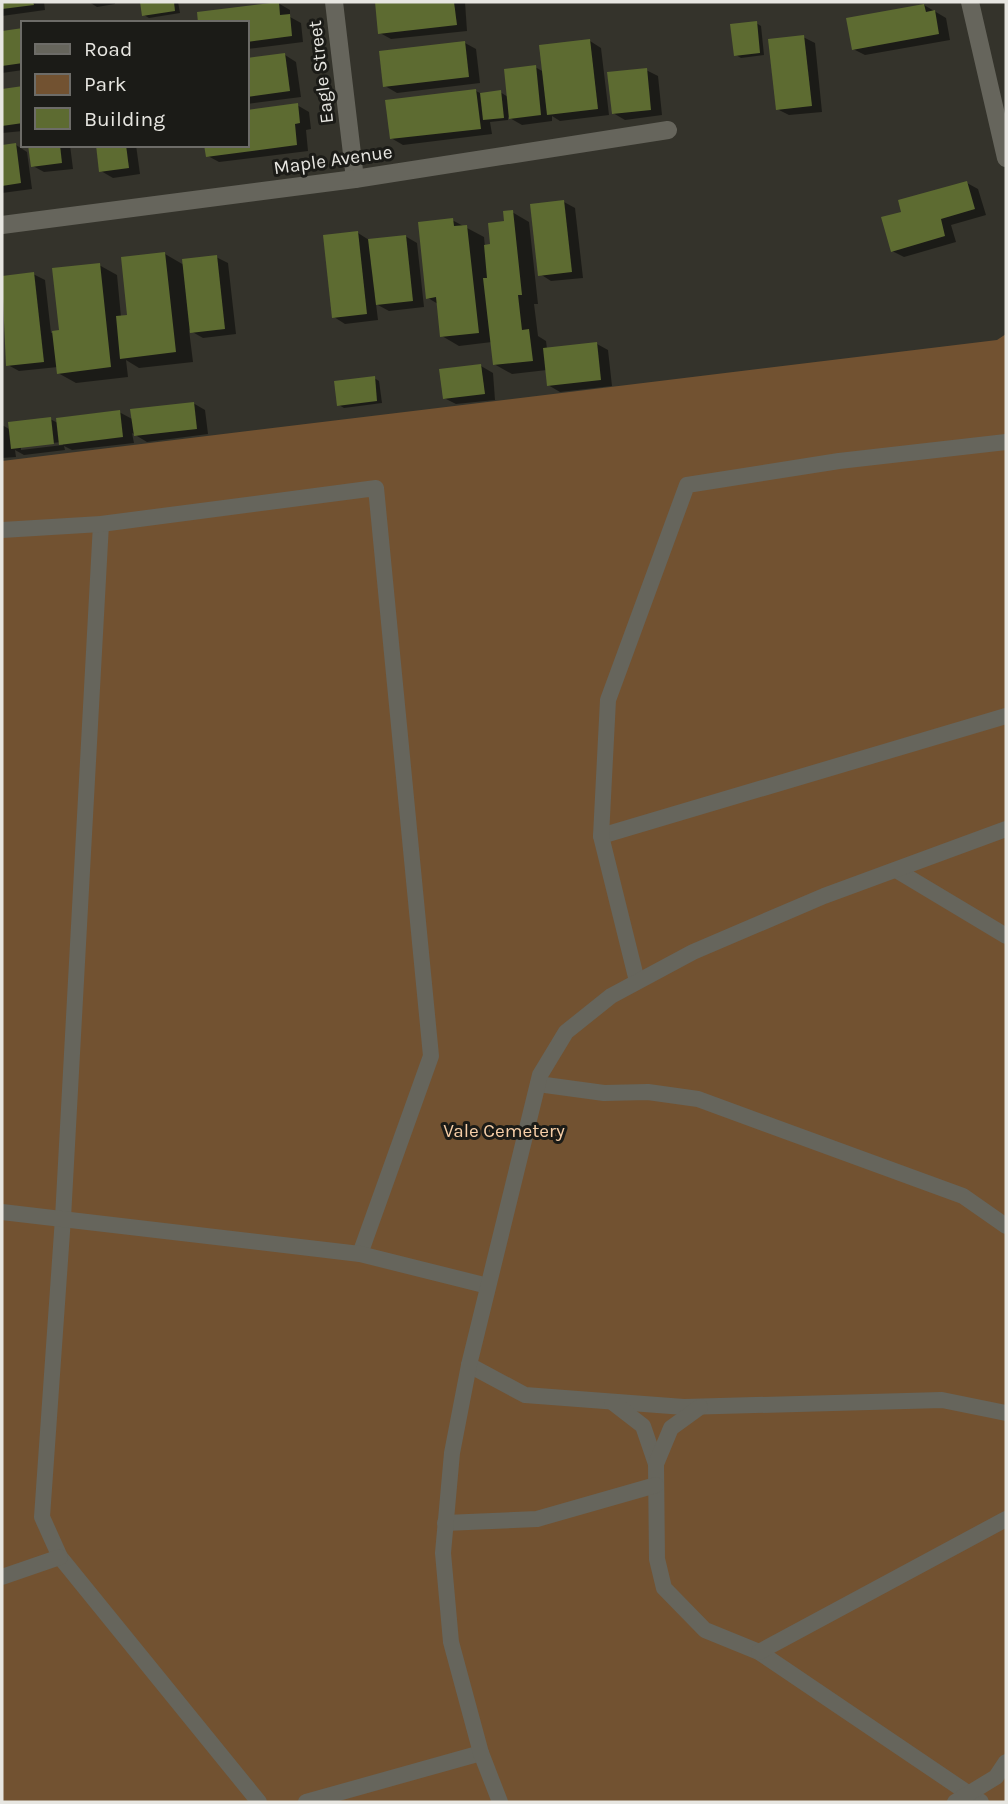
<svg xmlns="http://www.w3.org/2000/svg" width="1008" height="1804" viewBox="0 0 1008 1804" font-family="Karla,sans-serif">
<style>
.green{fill:#725231}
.shadow{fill:#0007;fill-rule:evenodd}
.building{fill:#5d6b31}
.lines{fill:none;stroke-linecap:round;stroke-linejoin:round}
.lane{stroke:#66655c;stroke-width:16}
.street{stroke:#66655c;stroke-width:18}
.labels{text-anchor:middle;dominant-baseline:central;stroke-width:6;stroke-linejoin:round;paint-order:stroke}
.street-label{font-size:19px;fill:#e7e6e1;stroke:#1b1b17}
.park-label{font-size:19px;fill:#f6cea7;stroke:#1b1b17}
</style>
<rect width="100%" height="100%" fill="#34332b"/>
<path class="green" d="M1006,334V1802H2V461L997,340Z"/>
<g class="shadow">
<path d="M2,2H44L45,10L2,16Z"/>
<path d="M89,2H115V4L97,7Z"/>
<path d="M142,2H178L180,13L149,18L144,15Z"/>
<path d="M465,2L467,31L391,39L380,33L376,3Z"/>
<path d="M278,3L290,10V17L301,23L303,42L247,49V23Z"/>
<path d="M924,5L946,18L950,40L865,55L853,49Z"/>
<path d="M756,23L761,26L764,55L741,58L736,55Z"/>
<path d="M23,30V70L2,73V33Z"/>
<path d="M803,37L815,43L822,112L789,115L777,109Z"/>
<path d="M590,41L601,48L609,115L560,121L552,116V121L522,125L508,117V120L490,122L492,134L403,145L391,138L476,91L482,94L500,92L508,97L535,67L544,72Z"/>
<path d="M465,43L476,49L480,83L397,93L385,86Z"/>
<path d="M285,55L296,62L301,97L247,104V60Z"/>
<path d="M646,70L658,76L662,115L625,120L613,113Z"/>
<path d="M23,88V131L2,133V91Z"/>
<path d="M297,105L309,112L311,129L306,130L308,151L219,162L208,156L247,145V112Z"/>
<path d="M16,145L27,152L32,189L2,193V147Z"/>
<path d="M30,145H70L73,169L44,172L33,166Z"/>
<path d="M98,145H136L140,174L113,178L101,171Z"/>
<path d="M967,183L978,189L986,215L951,225L956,242L904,257L892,251L903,213Z"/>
<path d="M564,202L575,208L583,278L551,281L540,274Z"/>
<path d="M512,212L529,222L538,304H534L538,336L546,341L547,349L597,344L608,350L612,386L560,392L548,385L547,370L512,374L494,364L492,342L459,346L442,336L438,304L428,298L452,220L484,237L485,247L492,246Z"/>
<path d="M358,233L369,240L405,236L417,243L424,307L389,311L376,304L378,320L345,324L334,317Z"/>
<path d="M165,254L184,265L216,257L228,263L236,334L203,338L189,330L193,362L139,368L126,360L128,377L76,383L58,373V367L19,371L8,365L2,278L33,274L45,280L51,333L61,332L99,265L117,275L121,317L128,316Z"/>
<path d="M481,366L493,373L495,400L456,404L444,398Z"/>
<path d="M374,378L379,381L382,403L344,408L339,405Z"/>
<path d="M193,403L205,410L208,434L147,442L132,433L134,443L72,450L64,446L65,450L24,455L15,450L16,457L2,458V425L11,430L50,419L58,423L119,412L134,420ZM62,442L63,445L21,450V446Z"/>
</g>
<g class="building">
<path d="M2,2H33L34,5L2,9Z"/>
<path d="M140,2H174L175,11L142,16Z"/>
<path d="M279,2L280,15L290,14L292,36L247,42V23H198L197,12Z"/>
<path d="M375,2H454L457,25L378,34Z"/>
<path d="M924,4L926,12L935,10L939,34L852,50L846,18Z"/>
<path d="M757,21L760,53L734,56L730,24Z"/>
<path d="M23,28V63L2,66V31Z"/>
<path d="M804,35L812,106L776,110L768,39Z"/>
<path d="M590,39L598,109L547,115L539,45Z"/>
<path d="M465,41L469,77L383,87L379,51Z"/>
<path d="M285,53L290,91L247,97V58Z"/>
<path d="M536,65L541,115L509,119L504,69Z"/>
<path d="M647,68L651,110L612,114L607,72Z"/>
<path d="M23,86V123L2,126V89Z"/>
<path d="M476,89L481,129L390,139L385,100Z"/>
<path d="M501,90L504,118L483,120L480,93Z"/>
<path d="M298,103L300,123L295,124L297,145L206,157L204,145H247V110Z"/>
<path d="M16,143L21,183L2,186V145Z"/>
<path d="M28,145H60L62,163L31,167Z"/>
<path d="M96,145H126L129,168L99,172Z"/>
<path d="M967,181L975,209L941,219L945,236L891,252L881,217L901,212L898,200Z"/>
<path d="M564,200L572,272L538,276L530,204Z"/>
<path d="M513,210L522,295H518L522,330L529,329L533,361L493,365L483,278H487L484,245L490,244L488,223L504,221L503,211Z"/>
<path d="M453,218L454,226L467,225L479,333L440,337L436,297L426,299L418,222Z"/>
<path d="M358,231L367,314L332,318L323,235Z"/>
<path d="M406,235L413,301L376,305L368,239Z"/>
<path d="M165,252L176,352L120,359L116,316L127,315L121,257Z"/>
<path d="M217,255L225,329L190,333L182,259Z"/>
<path d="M100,263L111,367L57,374L52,331L59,330L52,268Z"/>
<path d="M34,272L44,362L6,366L2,276Z"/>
<path d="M597,342L601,380L547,386L543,348Z"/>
<path d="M481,364L485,394L443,399L439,369Z"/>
<path d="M375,376L377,401L337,406L334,381Z"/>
<path d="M194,402L197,429L134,436L130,409Z"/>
<path d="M120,410L123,437L59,445L56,418Z"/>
<path d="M51,417L54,444L11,449L8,422Z"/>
</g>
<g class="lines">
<g class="lane">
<path d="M101,524L63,1218L42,1517L60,1557L259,1802"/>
<path d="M2,530L101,524L376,488L431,1056L360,1254"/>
<path d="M601,836L1006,716"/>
<path d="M896,870L1006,936"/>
<path d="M637,981L601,836L608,700L687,485L839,461L1006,442"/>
<path d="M538,1084L604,1093L648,1092L698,1099L963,1196L1006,1226"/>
<path d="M2,1212L360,1254L488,1286"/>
<path d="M469,1365L525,1395L684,1407L942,1400L1006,1413"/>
<path d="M612,1402L643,1426L656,1464"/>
<path d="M700,1407L671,1428L656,1464L657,1559L664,1588L705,1630L759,1652L981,1802"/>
<path d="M445,1523L537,1519L656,1485"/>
<path d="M2,1577L60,1557"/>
<path d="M759,1652L1006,1519"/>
<path d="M306,1802L481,1753"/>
<path d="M500,1802L481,1753L451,1642L443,1553L452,1453L469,1365L540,1075L566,1032L611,996L693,952L824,896L1006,829"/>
<path d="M955,1802L996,1777L1006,1762"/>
</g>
<g class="street">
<path d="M334,2L355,179"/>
<path d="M970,2L1006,158"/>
<path d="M2,225L355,179L668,130"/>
</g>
</g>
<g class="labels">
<g class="street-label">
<text transform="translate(321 72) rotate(-97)">Eagle Street</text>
<text transform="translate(333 160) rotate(-8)">Maple Avenue</text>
</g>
<g class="park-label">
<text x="504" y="1131">Vale Cemetery</text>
</g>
</g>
<rect width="1008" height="1804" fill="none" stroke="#e7e6e1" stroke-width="7"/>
<rect x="21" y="21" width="228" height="126" fill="#1b1b17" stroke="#6d6c68" stroke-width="2"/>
<rect x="35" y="44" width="35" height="10" fill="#66655c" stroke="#6d6c68" stroke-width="2"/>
<text x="84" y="56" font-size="21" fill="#e7e6e1">Road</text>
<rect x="35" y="74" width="35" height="21" fill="#725231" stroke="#6d6c68" stroke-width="2"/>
<text x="84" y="91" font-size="21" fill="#e7e6e1">Park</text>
<rect x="35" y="108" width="35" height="21" fill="#5d6b31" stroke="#6d6c68" stroke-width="2"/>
<text x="84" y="126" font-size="21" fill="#e7e6e1">Building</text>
</svg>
